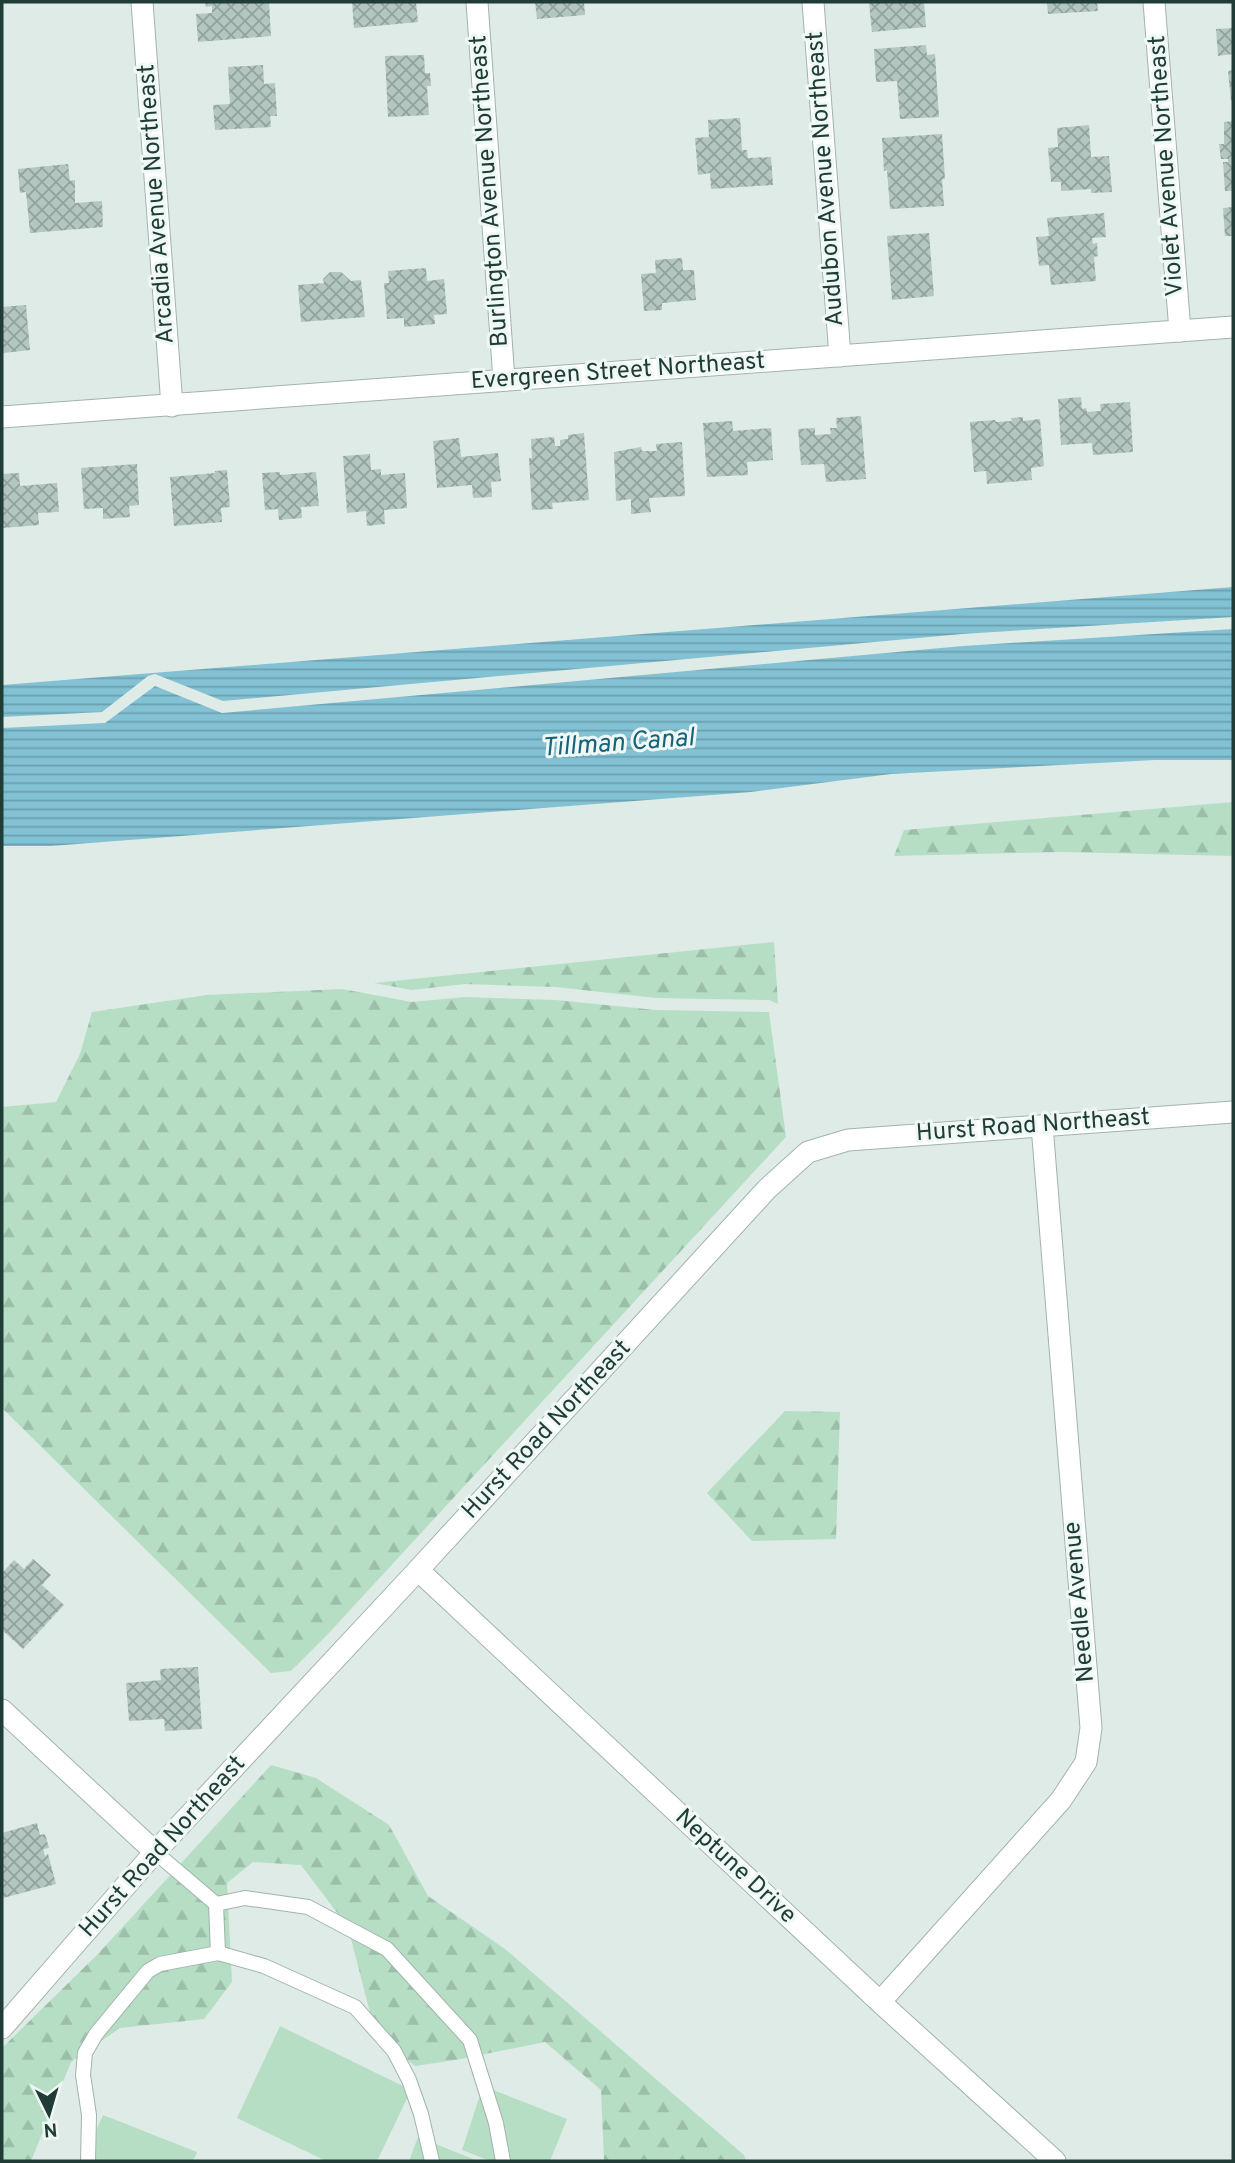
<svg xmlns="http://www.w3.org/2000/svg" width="1235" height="2163" viewBox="0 0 1235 2163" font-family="Overpass,sans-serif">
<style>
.grass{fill:#b6dec4}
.forest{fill:url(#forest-firs)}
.water{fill:url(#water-rules)}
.building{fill:url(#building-cross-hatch)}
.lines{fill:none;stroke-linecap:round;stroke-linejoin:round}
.service-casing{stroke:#a2b3ae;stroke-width:16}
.minor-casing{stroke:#a2b3ae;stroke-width:23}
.service{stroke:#fff;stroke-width:14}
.minor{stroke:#fff;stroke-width:21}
.labels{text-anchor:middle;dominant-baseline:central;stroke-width:6;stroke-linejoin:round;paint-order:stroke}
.street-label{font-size:24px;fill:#1f3c36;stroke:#eff8f4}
.water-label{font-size:26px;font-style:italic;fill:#16637b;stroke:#eff8f4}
</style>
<defs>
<pattern id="forest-firs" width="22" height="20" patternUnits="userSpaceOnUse" patternTransform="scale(1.75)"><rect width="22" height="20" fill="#b6dec4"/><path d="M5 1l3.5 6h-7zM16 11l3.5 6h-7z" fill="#9cbfa9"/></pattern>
<pattern id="water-rules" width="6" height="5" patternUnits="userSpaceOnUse" patternTransform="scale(1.75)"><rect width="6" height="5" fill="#83c2d4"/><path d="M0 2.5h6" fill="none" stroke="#6b9fad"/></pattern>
<pattern id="building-cross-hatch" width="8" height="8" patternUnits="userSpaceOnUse" patternTransform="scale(1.75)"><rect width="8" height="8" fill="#b4c6c0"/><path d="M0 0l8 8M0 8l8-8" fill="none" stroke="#92a29d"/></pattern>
</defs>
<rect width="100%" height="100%" fill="#dfebe6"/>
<g class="grass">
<path d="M280,2026L411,2090L377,2161H326L237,2118Z"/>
<path d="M483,2086L567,2119L550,2161H490L462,2150Z"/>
<path d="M103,2115L197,2152L193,2161H83Z"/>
<path d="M418,2137L478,2161H409Z"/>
</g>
<g class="forest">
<path d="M1233,802V856L1063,852L894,856L904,830Z"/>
<path d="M774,942L778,1004L769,1000L656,998L556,987L465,984L412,990L374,983Z"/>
<path d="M342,989L412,1002L465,997L556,1000L656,1010L769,1012L786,1137L328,1634L291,1671L271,1673L2,1408V1107L56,1102L80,1054L92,1012L207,995Z"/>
<path d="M785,1411L840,1412L836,1539L752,1541L707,1493Z"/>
<path d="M271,1765L316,1778L389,1825L428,1896L505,1949L744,2155L746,2161H604L601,2090L545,2042L455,2060L415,2066L375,2032L348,1927L301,1865L253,1862L227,1883L232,1982L204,2019L120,2028L71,2062L31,2161H2V2048L98,1954Z"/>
</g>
<g class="water">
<path d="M1233,587V617L962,634L223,701L155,674L148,676L102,712L2,717V685Z"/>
<path d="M1233,629V760H1155L891,774L751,792L51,846H2V728L105,723L155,686L222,713L963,646Z"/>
</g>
<g class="building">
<path d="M205,2H269L271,36L198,42L196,14L212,13V6L206,7Z"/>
<path d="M352,2H416L418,22L354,28Z"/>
<path d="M535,2H584L585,15L537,19Z"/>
<path d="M873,2H924L926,27L872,32L869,3Z"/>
<path d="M1047,2H1097L1098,11L1048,14Z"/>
<path d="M1233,28V54L1218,56L1216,29Z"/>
<path d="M926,45L927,55L935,54L939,117L900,119L897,81L876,82L874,49Z"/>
<path d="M424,55L425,73H430L431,86H427L429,115L388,117L385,56Z"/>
<path d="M263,65L264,84L275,83L277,116H270L271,127L215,130L213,105L230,104L228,67Z"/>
<path d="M1233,70V101H1231L1228,71Z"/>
<path d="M740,118L742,150H747L748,158L771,157L773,185L711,189L710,173L698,175L695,138L709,137L708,120Z"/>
<path d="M1233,121V191H1225L1223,162H1228V159H1221L1219,144H1224V122Z"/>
<path d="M1089,125L1091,157L1109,156L1112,192L1091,193V189L1061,191V182H1051L1048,148L1058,147L1057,128Z"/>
<path d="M942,134L945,179H942L944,206L890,209L887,170L884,171L882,138Z"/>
<path d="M68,164L70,181L75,180V203L102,201L103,227L30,233L26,192L20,193L18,169Z"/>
<path d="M1233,207V236H1225L1223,208Z"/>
<path d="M1104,213L1106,237L1092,238L1093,244L1097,243L1098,256L1094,257L1096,281L1051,285L1049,265L1039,266L1036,237L1049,236L1047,218Z"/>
<path d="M929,233L934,296L892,300L887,236Z"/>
<path d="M682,258L683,270H694L696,300L662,303V310L644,311L641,274L656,273L655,260Z"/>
<path d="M426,268L427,281L444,279L447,314L434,315L435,324L404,327V318L387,319L384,283H389L388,271Z"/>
<path d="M330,272H341L351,281L361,280L365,317L301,322L298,285L324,283L323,279Z"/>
<path d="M26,305L30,350L3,353L2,307Z"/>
<path d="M1081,397L1082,409L1086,408L1087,412L1101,411L1100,404L1130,402L1133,452L1093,455L1092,443L1061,445L1058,399Z"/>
<path d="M861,416L866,479L826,482L824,464L801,465L798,429L815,428V435L831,434L830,428H837L836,418Z"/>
<path d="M1023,417V421L1040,419L1044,466L1031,468L1032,480L987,484L986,471L974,472L970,422L995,420L996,422L1012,421L1011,418Z"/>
<path d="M732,421L733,431L771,428L773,460L747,462L748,475L707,477L703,423Z"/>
<path d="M584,433L589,500L552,503L553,509L532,510L529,458H532L531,439L554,437L555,446H560V440L568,439V435Z"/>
<path d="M459,438L461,457L498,453L501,481L491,482L492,497L473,498L472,485L437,488L433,441Z"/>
<path d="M682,442L685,496L649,498L651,512L631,514V499L616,501L614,452L641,447L642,451H657L656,444Z"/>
<path d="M370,454L371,470L381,469V475L405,473L407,508L384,510L385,524L367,526L366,511L347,513L343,456Z"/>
<path d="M137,464L139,505L129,506L130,517L103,519V508L84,509L81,468Z"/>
<path d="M227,470L230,507L221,508L222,522L174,526L170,477L215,473V471Z"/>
<path d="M280,472V475L316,472L319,506L301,507L302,518L279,520L278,509L265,510L262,473Z"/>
<path d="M19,473L20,486L57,483L59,512L38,513L39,525L2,528V474Z"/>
<path d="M33,1559L51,1575L42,1585L64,1605L23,1649L2,1630V1573L14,1560L24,1569Z"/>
<path d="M198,1667L202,1729L165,1731L164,1719L129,1721L126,1683L161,1680L160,1669Z"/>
<path d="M37,1823L40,1835L45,1834L49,1848L43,1849L45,1856L48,1854L56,1884L3,1898L2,1833Z"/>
</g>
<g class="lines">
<g class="service-casing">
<g id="service">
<path d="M216,1904L245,1898L308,1907L387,1949L470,2040L496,2123L503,2161"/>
<path d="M218,1953L264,1966L355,2007L394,2051L409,2080L421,2114L432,2161"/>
<path d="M88,2161L89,2115L83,2075L85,2053L96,2034L148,1971L160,1964L218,1953L216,1904L155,1852"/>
</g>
</g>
<g class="minor-casing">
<g id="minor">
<path d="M142,2L172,406"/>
<path d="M477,2L504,380"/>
<path d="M813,2L840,356"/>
<path d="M1154,2L1180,331"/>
<path d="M2,417L1233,327"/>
<path d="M418,1570L880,2002L1055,2161"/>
<path d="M2,1710L155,1852"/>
<path d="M880,2002L1061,1800L1086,1762L1091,1728L1042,1126"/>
<path d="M2,2028L155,1852L418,1570L767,1189L808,1152L848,1140L1233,1112"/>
</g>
</g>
<use href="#service" class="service"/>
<use href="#minor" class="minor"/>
</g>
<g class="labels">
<g class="street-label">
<text transform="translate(1167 166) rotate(-94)">Violet Avenue Northeast</text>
<text transform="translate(826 179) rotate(-94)">Audubon Avenue Northeast</text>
<text transform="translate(490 191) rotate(-94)">Burlington Avenue Northeast</text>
<text transform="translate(157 204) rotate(-94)">Arcadia Avenue Northeast</text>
<text transform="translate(618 372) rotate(-4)">Evergreen Street Northeast</text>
<text transform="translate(1033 1126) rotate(-4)">Hurst Road Northeast</text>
<text transform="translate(547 1430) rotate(-47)">Hurst Road Northeast</text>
<text transform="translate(1080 1602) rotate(-95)">Needle Avenue</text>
<text transform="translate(163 1847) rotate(-48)">Hurst Road Northeast</text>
<text transform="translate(735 1867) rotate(43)">Neptune Drive</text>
</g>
<g class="water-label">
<text transform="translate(618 744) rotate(-4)">Tillman Canal</text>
</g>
</g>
<rect width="1235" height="2163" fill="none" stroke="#1f3c36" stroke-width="7"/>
<g transform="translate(49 2114) rotate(175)" stroke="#eff8f4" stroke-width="5" paint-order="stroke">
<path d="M0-5L12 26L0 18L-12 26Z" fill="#1f3c36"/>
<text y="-10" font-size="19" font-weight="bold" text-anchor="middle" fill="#1f3c36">N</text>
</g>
</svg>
